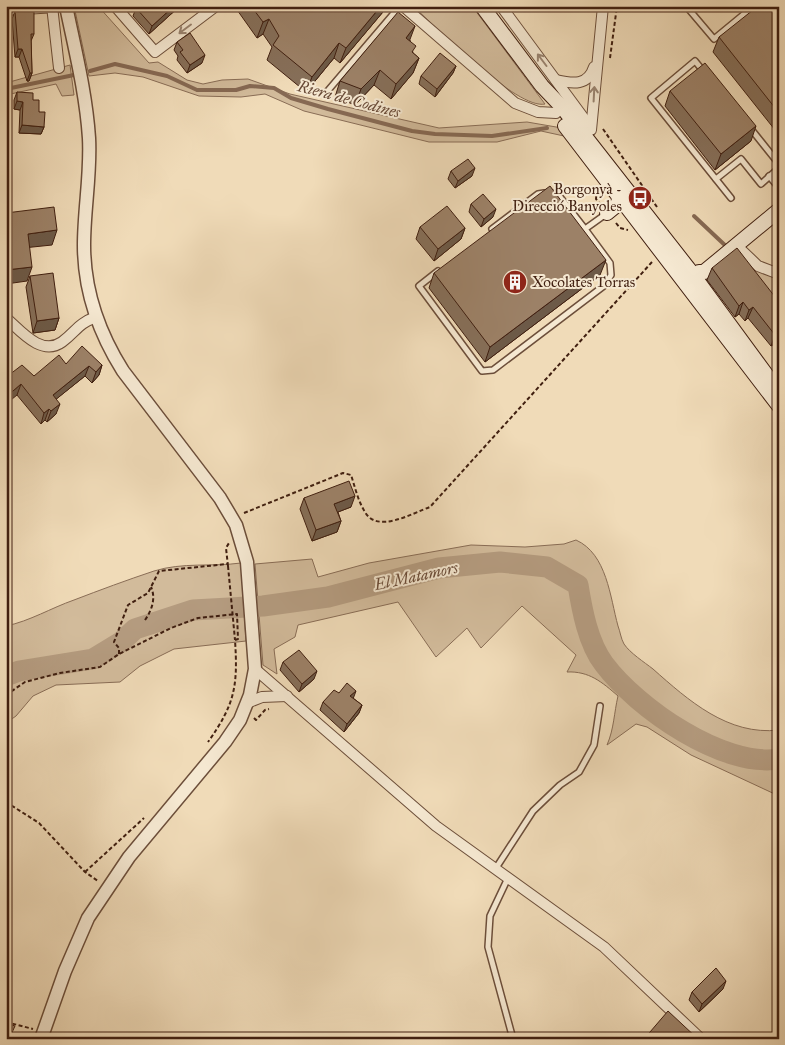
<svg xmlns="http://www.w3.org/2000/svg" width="785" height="1045" viewBox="0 0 785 1045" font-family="'IM FELL Great Primer',serif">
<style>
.green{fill:#d2bb9b;stroke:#896d56}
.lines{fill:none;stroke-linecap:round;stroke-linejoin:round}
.stream{stroke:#866953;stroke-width:4}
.river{stroke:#b49b7f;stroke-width:21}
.service-casing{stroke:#6c4e3a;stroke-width:8}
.minor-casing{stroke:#6c4e3a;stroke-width:12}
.tertiary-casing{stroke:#6c4e3a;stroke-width:15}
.secondary-casing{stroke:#401f10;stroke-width:16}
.path{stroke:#401f10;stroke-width:2;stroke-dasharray:4 2.5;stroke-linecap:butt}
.service{stroke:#f5e8d1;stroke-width:5}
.minor{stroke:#f5e8d1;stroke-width:10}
.tertiary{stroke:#f5e8d1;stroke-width:12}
.secondary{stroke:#f5e8d1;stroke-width:14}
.path-bridge{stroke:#401f10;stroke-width:2;stroke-dasharray:4 2.5;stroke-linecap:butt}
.wall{fill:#866f59;stroke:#401f10}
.shaded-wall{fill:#6d5a48;stroke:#401f10}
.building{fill:#9c8167;stroke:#401f10}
.oneway{stroke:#9a8470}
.labels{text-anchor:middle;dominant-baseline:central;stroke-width:4;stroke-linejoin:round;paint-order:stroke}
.poi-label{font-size:15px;fill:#401f10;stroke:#f5e8d1;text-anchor:end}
.water-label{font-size:16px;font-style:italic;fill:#694a37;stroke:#f5e8d1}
</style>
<rect width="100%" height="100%" fill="#f0dbb8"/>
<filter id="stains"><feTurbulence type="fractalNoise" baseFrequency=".004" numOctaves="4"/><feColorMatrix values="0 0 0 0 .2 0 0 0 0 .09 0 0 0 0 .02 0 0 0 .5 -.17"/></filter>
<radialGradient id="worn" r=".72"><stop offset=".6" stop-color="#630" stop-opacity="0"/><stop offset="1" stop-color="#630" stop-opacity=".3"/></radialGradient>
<g class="green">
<path d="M74,6H98L149,63L158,62L187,80L203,84L222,80L248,79L290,94L439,128L527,122L562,128L564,136L541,131L497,142H429L304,111L265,94L241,97L199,96L143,77L115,73L89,76Z"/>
<path d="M413,6H472L545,104C517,110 436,27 413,6Z"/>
<path d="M70,65L74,95L62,96L56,84L6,95V83Z"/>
<path d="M735,257L753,265L779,281V304Z"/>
<path d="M576,540C607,554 610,597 618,626C620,631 621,639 624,644C630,653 644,662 653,669C688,700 728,736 779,730V796L691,755L647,727L636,724L607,745C614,729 614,713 618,696C602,682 589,671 567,672L576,655L522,606L481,648L467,628L436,657L398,602L298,625L295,637L274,649L277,674L263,665L255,564L312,559L318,577L369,563L471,545L525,547L564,544Z"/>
<path d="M241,563L246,641L174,649L140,666L120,682L56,685L33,696L16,716L6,723V626C30,621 51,608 74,600C100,590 127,580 154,571C183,562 212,567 241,563Z"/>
</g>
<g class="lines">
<g class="stream">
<path d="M90,71L115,64L167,76L197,90H236L250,86L274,88L291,98L328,109L412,131L435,134L492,136L547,128"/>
<path d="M6,89L74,75"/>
<path d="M694,216L729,249"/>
</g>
<path class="river" d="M6,676L19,671L93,659L121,642L135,629L193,610L263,606L328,597L439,568L500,562L547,567L578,585C582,610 588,643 604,664C637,708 723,768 779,759"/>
<g class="service-casing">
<g id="service">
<path d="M686,6L714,39L754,6"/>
<path d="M704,72L695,61L651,98L731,198"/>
<path d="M325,94L400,6"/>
<path d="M751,129L779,164"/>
<path d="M769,176L779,188"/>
<path d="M716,179L741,159L761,184L779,168"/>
<path d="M552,193L560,197L585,229"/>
<path d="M492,229L538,194L544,193"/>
<path d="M438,271L419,286L482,371L493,370L605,285L611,275L610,263L585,229L606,214"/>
<path d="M496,868L533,811L560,785L579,772L594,745L600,706"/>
<path d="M508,878L490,916L488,947L513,1039"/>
</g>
</g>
<g class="minor-casing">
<g id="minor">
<path d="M52,6L59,68"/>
<path d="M115,6L155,52L216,6"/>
<path d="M403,6L515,103L538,112L556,113"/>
<path d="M501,6L591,128"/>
<path d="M6,10L57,7"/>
<path d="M556,80C573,84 588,86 594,67"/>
<path d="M591,130L603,6"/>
<path d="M736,245L758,266L779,274"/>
<path d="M6,318C20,330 41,357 62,342C77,331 77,324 96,317"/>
<path d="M255,669L436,826L604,947L701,1039"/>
<path d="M247,703L262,697L287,696"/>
</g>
</g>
<g class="tertiary-casing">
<path id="tertiary" d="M41,1039L65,971L88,918L129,857L225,742L240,720L250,695L255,669L247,562L236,525L220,498L123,371C99,333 84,290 84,245C84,209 91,174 89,138C86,93 75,50 66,6"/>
</g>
<g class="secondary-casing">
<g id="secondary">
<path d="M482,6L542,86L562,107L688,268L779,392"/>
<path d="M565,126L779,406"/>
<path d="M607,213L618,204L620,192"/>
<path d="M695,276L699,272H704L779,210"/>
</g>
</g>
<g class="path">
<path d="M610,58L617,6"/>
<path d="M603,129L657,207"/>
<path d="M597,190L596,199L600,204"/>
<path d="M616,223L620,228L628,230"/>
<path d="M244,513L343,473L351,475C355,487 358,501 365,512C377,534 413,513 430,507L652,262"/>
<path d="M228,566L226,548L229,543"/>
<path d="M145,620C152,610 156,598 151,587"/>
<path d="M119,654V648L114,642L128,605L148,593L159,571L227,564"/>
<path d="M6,695L25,682L60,673L100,667L119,654L171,628L198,618L237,614L238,639L235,640C238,686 235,704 208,742"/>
<path d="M254,718L256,720L265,710L269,709"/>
<path d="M6,802L39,823L85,872L98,881"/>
<path d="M85,872L144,818"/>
<path d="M6,1022L33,1029"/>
</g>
<use href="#service" class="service"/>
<use href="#minor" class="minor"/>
<use href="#tertiary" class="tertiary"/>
<use href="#secondary" class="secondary"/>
<path class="path-bridge" d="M228,566L235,640"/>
</g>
<g class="wall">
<path d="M138,6H180L149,34L133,16L136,8Z"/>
<path d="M235,6H388L340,63L334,58L306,92L267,60L272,47L263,34L257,38L235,7Z"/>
<path d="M779,6V135L713,52L719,37Z"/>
<path d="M15,11L34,34L31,41L32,73L29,81H27L19,57H15L12,19Z"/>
<path d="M410,40L413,53L419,58L413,73L391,99L374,85L355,105L335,97L340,81Z"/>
<path d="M177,42L202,63L187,73L177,60L178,56L174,50Z"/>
<path d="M456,66L453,73L435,97L419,84L421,76Z"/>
<path d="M670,91L751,141L715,170L665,106Z"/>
<path d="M17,92L33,100L39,112L44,127L41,134L19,133L20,110L14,109V100Z"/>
<path d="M451,171L472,176L455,188L448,179Z"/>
<path d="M471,204L493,217L481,227L469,212Z"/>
<path d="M420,227L465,228L461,239L434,261L416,239Z"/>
<path d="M712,268L779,302V347L774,344L771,346L748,318L745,321L739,314L735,317L707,280Z"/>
<path d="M434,273L600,275L485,362L429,288Z"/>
<path d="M30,276L59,318L55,330L33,333L26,287Z"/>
<path d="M66,364L102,365L99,375L92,383L85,376L56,399V414L47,422L45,420L41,424L7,383L9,375L34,376Z"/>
<path d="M304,498L351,507L338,512L341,521L337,532L312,541L300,509Z"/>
<path d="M283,662L314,679L299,692L280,670Z"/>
<path d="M339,693L353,698L362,705L359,713L344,732L320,710L323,702Z"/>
<path d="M723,989L699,1012L689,1000L692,992Z"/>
</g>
<g class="shaded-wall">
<path d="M174,6H180L149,34L152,26Z"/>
<path d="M381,6H388L340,63L346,48Z"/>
<path d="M269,19L263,34L257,38L263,22Z"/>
<path d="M415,26L409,42L406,38Z"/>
<path d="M339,43L334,58L306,92L312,77Z"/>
<path d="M18,49H22L19,57H15Z"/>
<path d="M205,55L202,63L187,73L190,65Z"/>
<path d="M419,58L413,73L391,99L396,84Z"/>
<path d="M456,66L453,73L435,97L437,89Z"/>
<path d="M380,70L374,85L355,105L361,89Z"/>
<path d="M30,73H32L29,81H27Z"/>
<path d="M17,101L23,102L20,110L14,109Z"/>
<path d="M22,125L44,127L41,134L19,133Z"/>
<path d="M756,126L751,141L715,170L721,154Z"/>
<path d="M475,168L472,176L455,188L458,181Z"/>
<path d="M496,209L493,217L481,227L484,219Z"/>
<path d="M465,228L461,239L434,261L438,249Z"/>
<path d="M57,230L52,245L23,248L28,234Z"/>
<path d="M606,260L600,275L485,362L490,347Z"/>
<path d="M32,267L27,281L6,284V270Z"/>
<path d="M743,302L739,314L735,317L739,306Z"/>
<path d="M753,307L748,318L745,321L749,310Z"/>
<path d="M59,318L55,330L33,333L37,321Z"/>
<path d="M778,332L774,344L771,346L775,335Z"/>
<path d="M102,365L99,375L92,383L96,372Z"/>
<path d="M89,366L85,376L49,405L53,395Z"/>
<path d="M21,384L17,395L6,404V397Z"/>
<path d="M60,404L56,414L47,422L51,411Z"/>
<path d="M49,409L45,420L41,424L44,413Z"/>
<path d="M355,496L351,507L330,515L334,504Z"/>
<path d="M341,521L337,532L312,541L316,530Z"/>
<path d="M317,671L314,679L299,692L302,684Z"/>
<path d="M356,691L353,699L350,696Z"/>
<path d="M362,705L359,713L344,732L347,724Z"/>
<path d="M726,981L723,989L699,1012L702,1004Z"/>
</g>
<g class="building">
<path d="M138,6H174L152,26L136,8Z"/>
<path d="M251,6H381L346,48L339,43L312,77L273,45L279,36L269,19L263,22Z"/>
<path d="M758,6H779V113L719,37Z"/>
<path d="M34,10V34H31L32,73H30L22,49H18L15,11Z"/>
<path d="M398,12L415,26L406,38L416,46L412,52L419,58L396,84L380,70L361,89L340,81Z"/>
<path d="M190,33L205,55L190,65L180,52L183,50L177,42Z"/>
<path d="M440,53L456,66L437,89L421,76Z"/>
<path d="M705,63L756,126L721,154L670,91Z"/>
<path d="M17,92L33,93V100H39V112H45L44,127L22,125L23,102L17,101Z"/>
<path d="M468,159L475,168L458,181L451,171Z"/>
<path d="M550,186L606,260L490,347L434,273Z"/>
<path d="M483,194L496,209L484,219L471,204Z"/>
<path d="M447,206L465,228L438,249L420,227Z"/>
<path d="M54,207L57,230L28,234L32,267L6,270V213Z"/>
<path d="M737,248L779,302V333L778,332L775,335L753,307L749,310L743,302L739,306L712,268Z"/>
<path d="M53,273L59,318L37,321L30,276Z"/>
<path d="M82,346L102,365L96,372L89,366L53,395L60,404L51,411L49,409L44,413L21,384L6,397V383L12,377L9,375L22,365L34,376L59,355L66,364Z"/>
<path d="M349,481L355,496L334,504L341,521L316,530L304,498Z"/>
<path d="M299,650L317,671L302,684L283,662Z"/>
<path d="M347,683L356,691L350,696L362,705L347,724L323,702L334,690L339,693Z"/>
<path d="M716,968L726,981L702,1004L692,992Z"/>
<path d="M668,1011L698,1039H644Z"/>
<path d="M6,1023L15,1026L9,1039H6Z"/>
</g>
<defs><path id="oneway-shaft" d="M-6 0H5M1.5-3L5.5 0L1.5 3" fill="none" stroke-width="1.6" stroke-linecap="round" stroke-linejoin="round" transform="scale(1.25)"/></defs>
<g class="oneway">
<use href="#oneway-shaft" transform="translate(185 29) rotate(143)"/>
<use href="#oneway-shaft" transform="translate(542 60) rotate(-127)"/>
<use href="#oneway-shaft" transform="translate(594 94) rotate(-87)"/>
</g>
<defs>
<g id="bus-disc" transform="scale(1.25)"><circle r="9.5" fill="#8f2418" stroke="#f5e8d1"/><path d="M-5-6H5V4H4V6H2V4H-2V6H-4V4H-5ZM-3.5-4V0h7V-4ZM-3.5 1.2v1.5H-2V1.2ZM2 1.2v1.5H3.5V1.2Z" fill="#fff"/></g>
<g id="building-disc" transform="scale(1.25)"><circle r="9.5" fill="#8f2418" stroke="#f5e8d1"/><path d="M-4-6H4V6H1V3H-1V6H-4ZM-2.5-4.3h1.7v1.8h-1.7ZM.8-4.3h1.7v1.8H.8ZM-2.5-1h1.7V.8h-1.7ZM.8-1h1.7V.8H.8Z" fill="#fff"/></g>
</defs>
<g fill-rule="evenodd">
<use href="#bus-disc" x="640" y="198"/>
<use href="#building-disc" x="515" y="282"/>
</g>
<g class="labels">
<g class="poi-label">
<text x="622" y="189">Borgonyà -<tspan x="622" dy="17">Direcció Banyoles</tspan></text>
<text x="532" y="282" text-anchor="start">Xocolates Torras</text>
</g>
<g class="water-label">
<text transform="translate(349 99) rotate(15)">Riera de Codines</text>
<text transform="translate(416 576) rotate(-12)">El Matamors</text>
</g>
</g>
<rect width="785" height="1045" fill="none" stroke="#f0dbb8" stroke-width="25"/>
<rect x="8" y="8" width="770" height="1030" fill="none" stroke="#401f10" stroke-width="2.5"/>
<rect x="12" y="12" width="760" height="1020" fill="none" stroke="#401f10"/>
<rect width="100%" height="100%" filter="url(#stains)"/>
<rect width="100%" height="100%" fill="url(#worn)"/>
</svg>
